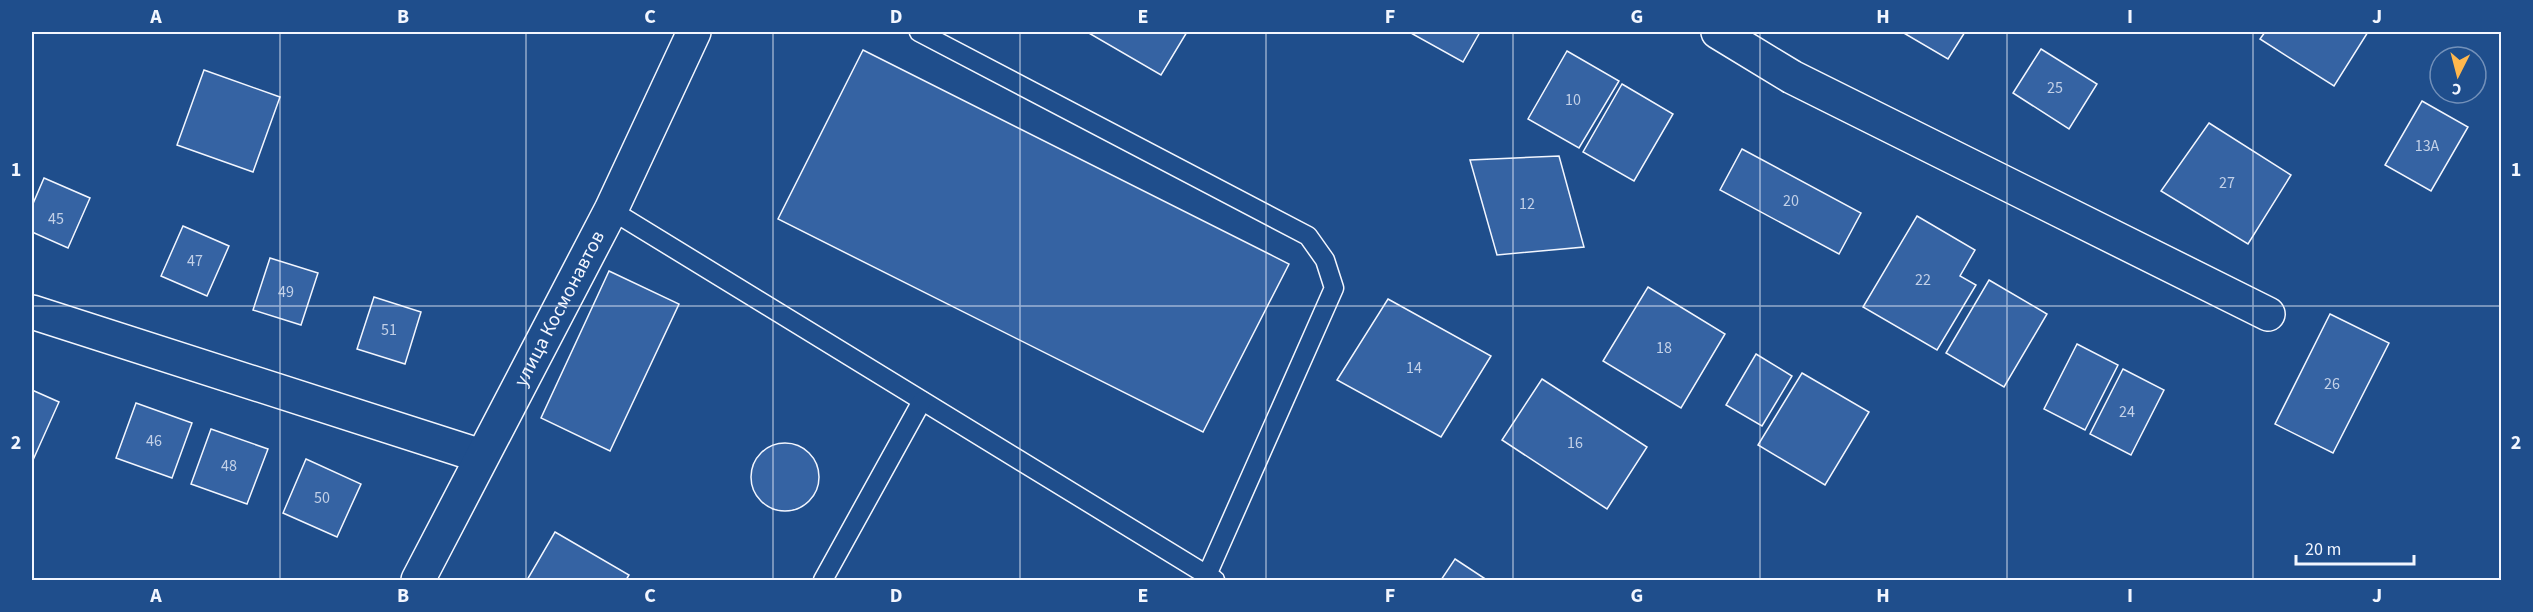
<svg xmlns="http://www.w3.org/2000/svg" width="2533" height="612" viewBox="0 0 2533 612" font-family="'Source Sans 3',sans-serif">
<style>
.building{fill:#3563a3;stroke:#f2f6ff;stroke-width:1.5}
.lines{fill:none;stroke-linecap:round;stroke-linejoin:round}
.service-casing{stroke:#f2f6ff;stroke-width:21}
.minor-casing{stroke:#f2f6ff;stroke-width:36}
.secondary-casing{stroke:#f2f6ff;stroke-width:36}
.service{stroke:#1f4e8c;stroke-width:18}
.minor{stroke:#1f4e8c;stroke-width:33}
.secondary{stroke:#1f4e8c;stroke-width:33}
.grid{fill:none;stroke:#f2f6ff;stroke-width:1.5;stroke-opacity:0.55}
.labels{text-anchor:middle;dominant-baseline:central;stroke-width:4.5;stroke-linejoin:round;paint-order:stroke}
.number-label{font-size:16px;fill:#c3d1e8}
.street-label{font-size:20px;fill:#f2f6ff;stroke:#1f4e8c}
.neatline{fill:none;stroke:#f2f6ff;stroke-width:2}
.grid-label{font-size:20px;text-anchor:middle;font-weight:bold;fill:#f2f6ff}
</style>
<rect width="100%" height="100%" fill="#1f4e8c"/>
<g class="building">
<path d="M1087,32H1187L1161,75Z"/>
<path d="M1409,32H1480L1463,62Z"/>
<path d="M1902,32H1965L1948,59Z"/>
<path d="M2265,32H2368L2334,86L2260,39Z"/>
<path d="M2041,49L2097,84L2069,129L2013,93Z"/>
<path d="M863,50L1289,264L1203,432L778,219Z"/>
<path d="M1567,51L1619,81L1579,148L1528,119Z"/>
<path d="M204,70L280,97L253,172L177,145Z"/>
<path d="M1622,84L1673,114L1634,181L1583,152Z"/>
<path d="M2422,101L2468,127L2431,191L2385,165Z"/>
<path d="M2209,123L2291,175L2248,244L2161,191Z"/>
<path d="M1742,149L1861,213L1839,254L1720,190Z"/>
<path d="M1559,156L1584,247L1497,255L1470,160Z"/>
<path d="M44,178L90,198L68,248L32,232V206Z"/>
<path d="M1917,216L1975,250L1960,276L1976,285L1937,350L1863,307Z"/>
<path d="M183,226L229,246L207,296L161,276Z"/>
<path d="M270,258L318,273L301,325L253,310Z"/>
<path d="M609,271L679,304L610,451L541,418Z"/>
<path d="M1989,280L2047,314L2004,387L1946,353Z"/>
<path d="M1648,287L1725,334L1681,408L1603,361Z"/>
<path d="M374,297L421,312L405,364L357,349Z"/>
<path d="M1388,299L1491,356L1441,437L1337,380Z"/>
<path d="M2330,314L2389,343L2333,453L2275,424Z"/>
<path d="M2077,344L2118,365L2085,430L2044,409Z"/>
<path d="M1756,354L1792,376L1762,426L1726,405Z"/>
<path d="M2123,369L2164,390L2131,455L2090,434Z"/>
<path d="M1802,373L1869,412L1825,485L1758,445Z"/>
<path d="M1542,379L1647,447L1607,509L1502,440Z"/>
<path d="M32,390L59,402L33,460L32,459Z"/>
<path d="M136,403L192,423L172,478L116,458Z"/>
<path d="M211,429L268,449L247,504L191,484Z"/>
<circle cx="785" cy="477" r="34"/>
<path d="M306,459L361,484L337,537L283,513Z"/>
<path d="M555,532L629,575L626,580H527Z"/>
<path d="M1455,559L1487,580H1441Z"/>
</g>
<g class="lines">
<g class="service-casing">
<g id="service">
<path d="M919,32L1308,236L1325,260L1334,288L1207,575"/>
<path d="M611,210L1215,580"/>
<path d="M823,580L922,401"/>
</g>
</g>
<g class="minor-casing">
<g id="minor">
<path d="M1718,32L1792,77L2268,314"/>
<path d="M32,312L481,456"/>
</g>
</g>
<g class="secondary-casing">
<g id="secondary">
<path id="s1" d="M418,580L611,210L694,32"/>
</g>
</g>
<use href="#service" class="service"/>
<use href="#minor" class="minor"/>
<use href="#secondary" class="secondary"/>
</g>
<path class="grid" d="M280,32V580M526,32V580M773,32V580M1020,32V580M1266,32V580M1513,32V580M1760,32V580M2007,32V580M2253,32V580M32,306H2502"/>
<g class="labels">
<g class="number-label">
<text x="2055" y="88">25</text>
<text x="1573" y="100">10</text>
<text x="2427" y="146">13А</text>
<text x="2227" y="183">27</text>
<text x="1791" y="201">20</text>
<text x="1527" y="204">12</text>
<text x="56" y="219">45</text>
<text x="195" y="261">47</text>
<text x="1923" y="280">22</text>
<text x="286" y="292">49</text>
<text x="389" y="330">51</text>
<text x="1664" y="348">18</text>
<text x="1414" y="368">14</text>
<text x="2332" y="384">26</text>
<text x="2127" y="412">24</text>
<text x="154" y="441">46</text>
<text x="1575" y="443">16</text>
<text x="229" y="466">48</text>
<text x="322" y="498">50</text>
</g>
<g class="street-label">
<text stroke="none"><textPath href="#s1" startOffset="306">улица Космонавтов</textPath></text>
</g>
</g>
<rect width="2533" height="612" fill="none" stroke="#1f4e8c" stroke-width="66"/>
<g transform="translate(2458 75) rotate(186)"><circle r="28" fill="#1f4e8c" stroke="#7391ba" stroke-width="1.5"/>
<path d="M0-4.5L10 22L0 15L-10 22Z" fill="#ffb74d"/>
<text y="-9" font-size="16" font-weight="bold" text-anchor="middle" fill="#f2f6ff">С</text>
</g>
<path d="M2296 555v9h118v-9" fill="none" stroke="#f2f6ff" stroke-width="3"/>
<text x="2305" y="555" font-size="18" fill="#f2f6ff" stroke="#1f4e8c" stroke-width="4.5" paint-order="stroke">20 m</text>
<rect x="33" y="33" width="2467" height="546" class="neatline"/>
<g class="grid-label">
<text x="156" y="23">A</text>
<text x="403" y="23">B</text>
<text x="650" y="23">C</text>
<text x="896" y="23">D</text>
<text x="1143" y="23">E</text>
<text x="1390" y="23">F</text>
<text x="1637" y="23">G</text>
<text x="1883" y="23">H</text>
<text x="2130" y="23">I</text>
<text x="2377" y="23">J</text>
<text x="16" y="176">1</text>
<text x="2516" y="176">1</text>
<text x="16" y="449">2</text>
<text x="2516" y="449">2</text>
<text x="156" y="602">A</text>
<text x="403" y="602">B</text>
<text x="650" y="602">C</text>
<text x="896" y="602">D</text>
<text x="1143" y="602">E</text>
<text x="1390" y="602">F</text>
<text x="1637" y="602">G</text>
<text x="1883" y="602">H</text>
<text x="2130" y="602">I</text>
<text x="2377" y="602">J</text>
</g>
</svg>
